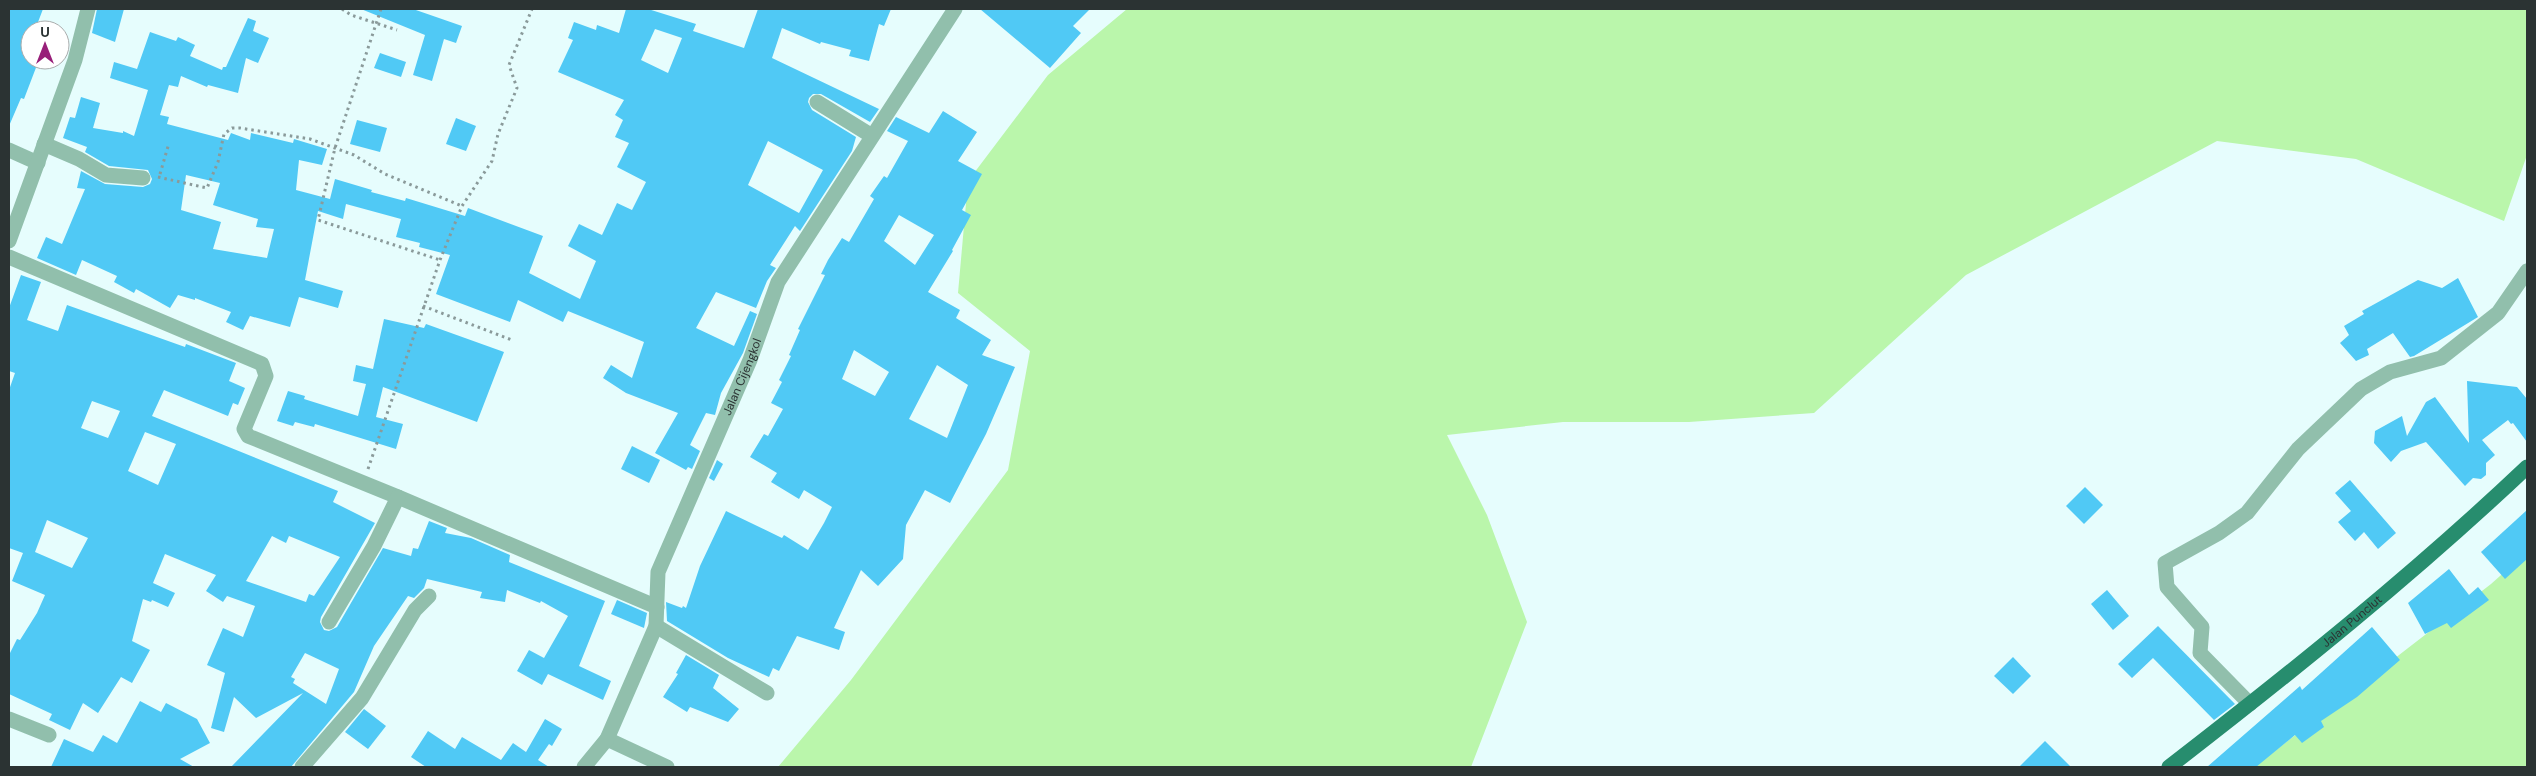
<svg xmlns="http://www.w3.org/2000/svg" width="2536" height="776" viewBox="0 0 2536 776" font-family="'DM Sans',sans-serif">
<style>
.green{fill:#baf6ab}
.building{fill:#50c9f5;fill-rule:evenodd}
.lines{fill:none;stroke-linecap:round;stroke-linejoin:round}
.path{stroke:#8a9a9a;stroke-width:3;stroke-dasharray:2.5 4;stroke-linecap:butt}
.minor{stroke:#91bfac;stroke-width:15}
.major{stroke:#278d6e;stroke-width:15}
.labels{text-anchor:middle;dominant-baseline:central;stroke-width:4;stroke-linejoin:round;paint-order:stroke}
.street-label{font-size:12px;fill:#2b3333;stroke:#fff}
</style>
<rect width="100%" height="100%" fill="#e6fdfd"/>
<g class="green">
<path d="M1127,9H2527V155L2504,221L2356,159L2217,141L1966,275L1814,413L1689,422H1563L1447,435L1487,515L1527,622L1471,767H778L851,680L1008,470L1030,351L958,293L968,181L1048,75Z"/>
<path d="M2527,552V767H2254L2491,584Z"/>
</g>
<g class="building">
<path d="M9,9H43L35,30H30V63L37,65L24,99L21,98L9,126Z"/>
<path d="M97,9H124L115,42L92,33Z"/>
<path d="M361,9H413L462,26L456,43L444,39L432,81L413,75L425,35Z"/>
<path d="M626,9H648L696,24L693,31L744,48L758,9H891L884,26L879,24L869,61L849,56L851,50L821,42L820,44L782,28L772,58L879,109L870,122L821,94H813L809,98L808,102L812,110L856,137L852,151L800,231L795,226L770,265L776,268L767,281L756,308L716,292L696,328L734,346L750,311L757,314L743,353L721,393L715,415L706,413L690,445L700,451L692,469L688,467L686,470L655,453L678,413L626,393L603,378L611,365L632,378L644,342L568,311L563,322L518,300L510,322L436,294L450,255L419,247L420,243L396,237L401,219L346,204L343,219L318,211L305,280L343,291L338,308L299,297L290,327L250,316L243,330L226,322L231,312L195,298V300L178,295L170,308L136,289L134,293L114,282L117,276L82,260L76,275L37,258L46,237L62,244L85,189L77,188L81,171L105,184L143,187L150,184L152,179L148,170L109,166L85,152L87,147L63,138L70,117L75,118L81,97L100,103L93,128L123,133V131L134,136L148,90L110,78L114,62L137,69L150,32L176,41L178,37L195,45L190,56L222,70L223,67H226L248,18L256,21L253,31L269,38L258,63L246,58L238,93L208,85L207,87L181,76L178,87L169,85L160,115L169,117L167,124L228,140L231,133L250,140L251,133L293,143L294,139L327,149L322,165L299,160L296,190L330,199L335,179L372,190L371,192L405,201L406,198L465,216L468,208L543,236L529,273L580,299L596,261L568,246L579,224L602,235L617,203L632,210L646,182L617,167L629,143L615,137L623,120L615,115L624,100L558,72L573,40L568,38L574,22L596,30L597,25L619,33ZM655,29L682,38L668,73L641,60ZM768,141L823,170L799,213L748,185ZM186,175L220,183L213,205L258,219L256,227L274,229L267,258L213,249L221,222L181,210Z"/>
<path d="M980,9H1090L1073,26L1081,33L1050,68Z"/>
<path d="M380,53L406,62L401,77L374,68Z"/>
<path d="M943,111L977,132L958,161L982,174L962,210L971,215L952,250L953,251L928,292L960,310L956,318L991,340L982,355L1015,367L986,434L950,503L925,490L906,525L903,559L878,586L861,570L834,628L845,632L839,650L797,636L779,671L773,668L769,677L728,658L667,621L666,602L682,608L683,606L686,608L700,566L726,511L782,538L784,535L808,550L824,523L832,507L804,490L799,499L771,482L777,473L750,457L764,434L768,436L783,409L771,403L782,382L779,380L791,356L789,355L800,330L798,329L825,275L821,274L828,260L842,238L849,242L874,199L870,196L884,176L887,178L908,141L887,131L896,117L929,133ZM899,215L934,235L915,265L884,241ZM854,350L889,372L875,396L842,379ZM937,365L968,385L947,438L909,419Z"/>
<path d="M456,118L476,126L466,151L446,144Z"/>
<path d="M357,120L387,128L380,152L350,144Z"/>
<path d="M21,275L41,282L27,320L58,331L67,305L185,347L186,344L236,363L229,381L245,388L238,405L233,403L228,416L164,390L152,416L338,491L333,502L375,523L321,617L320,622L324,630L329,631L337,627L383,548L411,556L413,548L418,549L429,521L447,528L445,533L471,538L510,555L509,562L605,601L579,666L611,681L603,700L548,674L542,685L517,671L529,650L544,658L568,616L541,601L540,603L507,590L505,602L480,598L482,592L427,579L424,588L414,598L408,596L374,646L354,692L291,767H231L303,693L256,718L234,697L224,732L211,728L225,673L207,665L223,628L243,637L255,606L227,596L223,602L206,591L216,575L165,554L153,583L175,593L168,607L152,600L151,602L143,599L132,641L150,650L132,683L121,677L98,713L83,703L70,730L49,720L52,714L9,694V655L17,639L20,640L37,613L45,595L12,581L23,553L9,548V390L15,373L9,371V308ZM92,401L120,411L108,438L81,428ZM145,432L176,444L158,485L128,471ZM47,520L88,538L72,568L35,552ZM272,536L286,543L289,536L340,557L314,596L309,594L306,602L246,581ZM305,653L339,669L326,704L293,683L295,679L291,677Z"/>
<path d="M2458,278L2478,317L2414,356L2410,357L2393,333L2367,349L2369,355L2356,361L2340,343L2349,335L2344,326L2364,314L2362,311L2418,280L2442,288Z"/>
<path d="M384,319L424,328L426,324L504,352L477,422L383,387L376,417L403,424L396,449L315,424L314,427L295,422L293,426L277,421L288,391L305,396L304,399L358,416L366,384L353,381L356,365L373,369Z"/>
<path d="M2467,381L2517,387L2527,399V442L2513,423L2511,424L2508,420L2482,440L2495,455L2486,463V475L2481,479L2473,478L2465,486L2426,442L2401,451L2391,462L2374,443L2375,431L2402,416L2407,436L2426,402L2435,397L2469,443Z"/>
<path d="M632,446L660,460L649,483L621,469Z"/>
<path d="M717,460L723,464L714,481L709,478Z"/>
<path d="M2350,480L2396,533L2378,549L2364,532L2355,541L2338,522L2351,511L2335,493Z"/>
<path d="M2085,487L2103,505L2084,524L2066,506Z"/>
<path d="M2527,510V559L2505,579L2481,552Z"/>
<path d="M2449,569L2469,595L2478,587L2489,600L2451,628L2447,623L2425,634L2408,603Z"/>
<path d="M2107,590L2129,616L2113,630L2091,604Z"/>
<path d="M617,600L647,613L644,628L611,614Z"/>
<path d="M2158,626L2235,704L2214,720L2153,658L2132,678L2118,664Z"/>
<path d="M2372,627L2400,660L2357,697L2321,721L2324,727L2302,743L2295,735L2256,767H2207L2300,686L2302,690Z"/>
<path d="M686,655L719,675L713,688L739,709L728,722L690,707L687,712L663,697L678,674L676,673Z"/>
<path d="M2013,657L2031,676L2013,694L1994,676Z"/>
<path d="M140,701L161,712L166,703L197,719L210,743L180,759L194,767H51L64,739L93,752L103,735L117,743Z"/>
<path d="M364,709L386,726L368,749L345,732Z"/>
<path d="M545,719L562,729L552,746L549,744L538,760L549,767H426L411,757L428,731L455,749L462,737L501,760L513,743L526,752Z"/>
<path d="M2045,741L2071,767H2019Z"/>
</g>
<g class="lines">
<g class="path">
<path d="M342,9L351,15L397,30"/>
<path d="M381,9L335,148L318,220L440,260"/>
<path d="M160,174L169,143"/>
<path d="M158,177L207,188L218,162L224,134L232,128H240L310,139L354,155L385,174L462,206"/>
<path d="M423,306L512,340"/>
<path d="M368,469L440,260L462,206L492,161L498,134L517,88L509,65L532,9"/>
</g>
<g class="minor">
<path d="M817,102L872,136"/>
<path d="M44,144L79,159L106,175L143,178"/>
<path d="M9,150L38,163"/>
<path d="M9,241L75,60L88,9"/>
<path d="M9,257L262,364L266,376L244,429L248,436L398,497L657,607"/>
<path d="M329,622L374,546L398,497"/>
<path d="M656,626L767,693"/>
<path d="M2250,704L2200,653L2202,627L2167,587L2165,563L2219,533L2247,513L2298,449L2361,389L2390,372L2441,358L2498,313L2527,271"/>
<path d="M9,719L49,735"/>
<path d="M607,739L667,767"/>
<path d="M302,767L362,698L415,610L429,596"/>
<path id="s1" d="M584,767L607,739L656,626L658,572L750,360L778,282L955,9"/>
</g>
<path class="major" id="s2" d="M2169,767C2292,672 2414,574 2527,467"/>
</g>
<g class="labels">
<g class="street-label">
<text stroke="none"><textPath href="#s1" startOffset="426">Jalan Cijengkol</textPath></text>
<text stroke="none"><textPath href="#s2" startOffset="234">Jalan Punclut</textPath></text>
</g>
</g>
<rect width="2536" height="776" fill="none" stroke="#2b3333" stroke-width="20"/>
<g transform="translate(45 45)"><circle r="24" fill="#ffffff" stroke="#aaadad"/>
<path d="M0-4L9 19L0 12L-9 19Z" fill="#981f79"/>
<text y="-8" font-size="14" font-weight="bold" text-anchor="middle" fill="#2b3333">U</text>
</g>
</svg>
